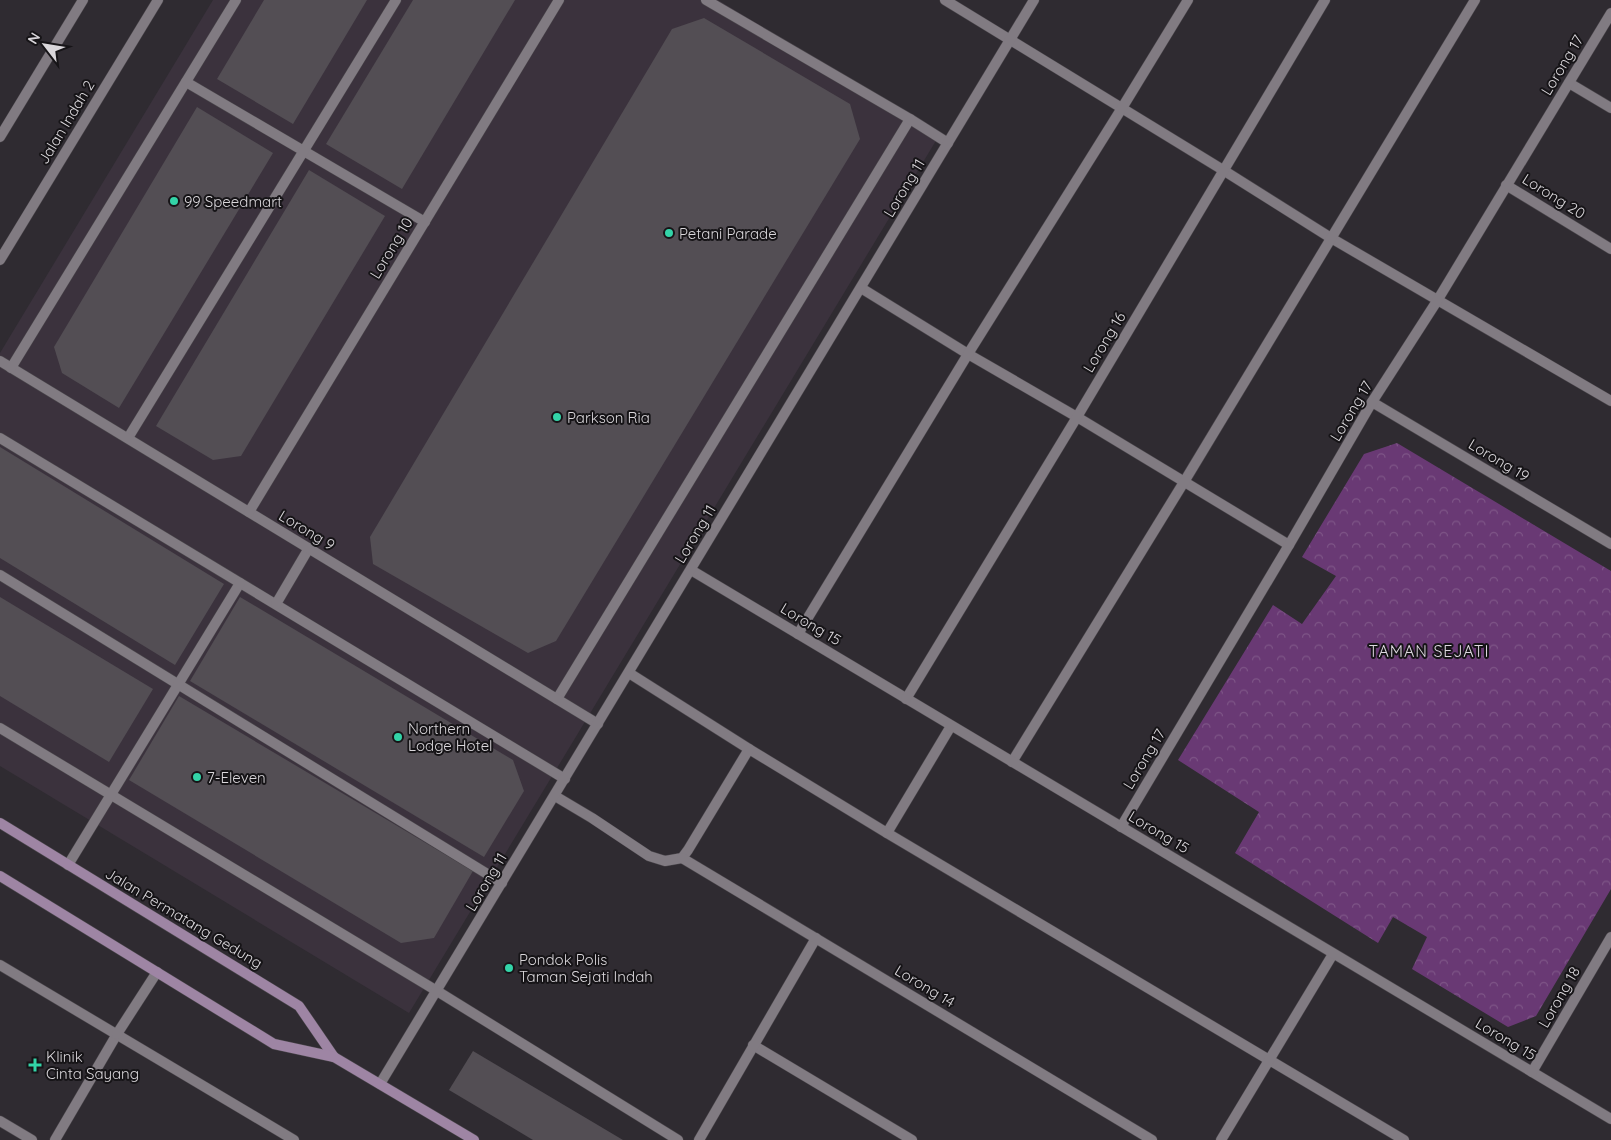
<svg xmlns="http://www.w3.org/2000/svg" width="1611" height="1140" viewBox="0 0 1611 1140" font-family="Quicksand,sans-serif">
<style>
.built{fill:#3b323d}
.forest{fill:url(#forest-crowns)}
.building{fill:#534e54}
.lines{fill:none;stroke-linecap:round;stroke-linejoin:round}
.service-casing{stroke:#4a464b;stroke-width:11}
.minor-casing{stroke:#4a464b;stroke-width:11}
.secondary-casing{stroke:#4a464b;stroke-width:11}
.service{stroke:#817b82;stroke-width:10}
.minor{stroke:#817b82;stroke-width:10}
.secondary{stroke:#9e85a4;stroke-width:10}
.poi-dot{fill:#33d4a8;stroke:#161417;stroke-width:2}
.labels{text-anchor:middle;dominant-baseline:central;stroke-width:4;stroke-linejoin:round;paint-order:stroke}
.street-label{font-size:15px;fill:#dad7db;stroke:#161417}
.poi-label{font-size:15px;fill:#dad7db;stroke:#161417;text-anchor:start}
.neighbourhood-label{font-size:16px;letter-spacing:1px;fill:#ded8e0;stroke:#161417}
</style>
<defs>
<pattern id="forest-crowns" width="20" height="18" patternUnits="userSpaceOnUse" patternTransform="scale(1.25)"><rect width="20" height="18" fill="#693974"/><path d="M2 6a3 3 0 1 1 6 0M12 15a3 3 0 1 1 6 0" fill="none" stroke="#7e5587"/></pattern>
</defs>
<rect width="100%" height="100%" fill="#2f2b31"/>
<path class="built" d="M213,0H718L940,134L409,1013L0,766V353Z"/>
<path class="forest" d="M1397,443L1611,571V889L1536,1016L1508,1027L1412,969L1427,937L1393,917L1378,943L1235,853L1259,812L1178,760L1273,605L1302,624L1336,576L1302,557L1364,454Z"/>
<g class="building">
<path d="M264,0H367L293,124L217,79Z"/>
<path d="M413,0H515L402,189L326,144Z"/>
<path d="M704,18L850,104L860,139L556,641L528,653L373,564L370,537L672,29Z"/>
<path d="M197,107L273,153L119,408L62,373L54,347Z"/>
<path d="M309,170L385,216L241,456L213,460L156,426Z"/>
<path d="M0,447L224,584L175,665L0,558Z"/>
<path d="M0,597L153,689L109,762L0,696Z"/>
<path d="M240,597L513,760L524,791L484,857L190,681Z"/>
<path d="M179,696L473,871L434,938L401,943L129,780Z"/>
<path d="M473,1051L623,1140H533L449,1090Z"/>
</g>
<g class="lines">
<g class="service-casing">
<g id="service">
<path d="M945,0L1223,170L1331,238L1611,401"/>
<path d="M186,82L425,222"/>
<path d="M1569,83L1611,108"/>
<path d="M861,288L968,354L1077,417L1289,545"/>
<path d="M0,438L565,779"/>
<path d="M128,438L396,0"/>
<path d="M0,575L502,883"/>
<path d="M276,604L309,548"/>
<path d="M798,634L968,354L1122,108L1188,0"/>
<path d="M557,699L910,119"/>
<path d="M0,728L437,991"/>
<path d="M749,749L887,833L1404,1140"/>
<path d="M1012,762L1184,482L1475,0"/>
<path d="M555,796L592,818L649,856L665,861L682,858L688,850L749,749L629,673"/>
<path d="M887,833L951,726"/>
<path d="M68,865L240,583"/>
<path d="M753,1045L912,1140"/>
<path d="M0,1121L32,1140"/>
<path d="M55,1140L117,1034"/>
<path d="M699,1140L816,938"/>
<path d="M1221,1140L1333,954"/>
</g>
</g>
<g class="minor-casing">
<g id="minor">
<path d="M706,0L910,119L948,143"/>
<path d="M0,137L83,0"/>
<path d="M1506,185L1611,249"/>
<path d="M0,260L158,0"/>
<path d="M0,361L598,724"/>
<path d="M11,368L236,0"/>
<path d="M1372,402L1611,544"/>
<path d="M249,512L559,0"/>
<path d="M691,570L1611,1119"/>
<path d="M906,699L1077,417L1325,0"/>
<path d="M1121,827L1289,545L1372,402L1437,301L1611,13"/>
<path d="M682,858L1152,1140"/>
<path d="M0,965L294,1140"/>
<path d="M437,991L678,1140"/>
<path d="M117,1034L157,972"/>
<path d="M1532,1072L1611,937"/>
<path d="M380,1084L1034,0"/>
</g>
</g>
<g class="secondary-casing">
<g id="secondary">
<path d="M0,823L299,1006L334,1057"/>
<path d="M0,876L274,1044L334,1057L474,1140"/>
</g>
</g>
<use href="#service" class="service"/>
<use href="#minor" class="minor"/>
<use href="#secondary" class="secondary"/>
</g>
<g class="poi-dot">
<circle cx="174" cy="201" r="5"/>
<circle cx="669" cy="233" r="5"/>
<circle cx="557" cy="417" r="5"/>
<circle cx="398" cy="737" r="5"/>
<circle cx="197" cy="777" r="5"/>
<circle cx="509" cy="968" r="5"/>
<path d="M32.5 1057.5h5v5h5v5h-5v5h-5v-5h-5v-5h5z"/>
</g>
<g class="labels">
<g class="street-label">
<text transform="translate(1562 65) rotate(-59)">Lorong 17</text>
<text transform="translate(66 122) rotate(-59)">Jalan Indah 2</text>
<text transform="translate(904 188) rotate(-59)">Lorong 11</text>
<text transform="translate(1554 196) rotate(32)">Lorong 20</text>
<text transform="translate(391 248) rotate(-59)">Lorong 10</text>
<text transform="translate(1104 342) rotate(-59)">Lorong 16</text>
<text transform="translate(1351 411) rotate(-59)">Lorong 17</text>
<text transform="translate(1499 460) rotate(31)">Lorong 19</text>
<text transform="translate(307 530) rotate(31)">Lorong 9</text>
<text transform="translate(695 534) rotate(-59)">Lorong 11</text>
<text transform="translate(811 624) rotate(31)">Lorong 15</text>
<text transform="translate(1144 759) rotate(-59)">Lorong 17</text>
<text transform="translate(1159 832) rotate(31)">Lorong 15</text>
<text transform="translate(486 882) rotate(-59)">Lorong 11</text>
<text transform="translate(184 918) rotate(31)">Jalan Permatang Gedung</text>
<text transform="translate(925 986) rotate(31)">Lorong 14</text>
<text transform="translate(1559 997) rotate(-60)">Lorong 18</text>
<text transform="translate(1506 1039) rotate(31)">Lorong 15</text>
</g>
<g class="poi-label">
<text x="184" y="201">99 Speedmart</text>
<text x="679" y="233">Petani Parade</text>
<text x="567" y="417">Parkson Ria</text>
<text x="408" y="728">Northern<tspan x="408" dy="17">Lodge Hotel</tspan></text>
<text x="207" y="777">7-Eleven</text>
<text x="519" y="959">Pondok Polis<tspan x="519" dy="17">Taman Sejati Indah</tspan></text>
<text x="46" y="1056">Klinik<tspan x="46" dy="17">Cinta Sayang</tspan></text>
</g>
<g class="neighbourhood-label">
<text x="1429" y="651">TAMAN SEJATI</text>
</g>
</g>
<g transform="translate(45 45) rotate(301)" stroke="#161417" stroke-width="4" paint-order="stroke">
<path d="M0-4L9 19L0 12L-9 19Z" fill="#dad7db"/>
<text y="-8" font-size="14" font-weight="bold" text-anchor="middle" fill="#dad7db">N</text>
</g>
</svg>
